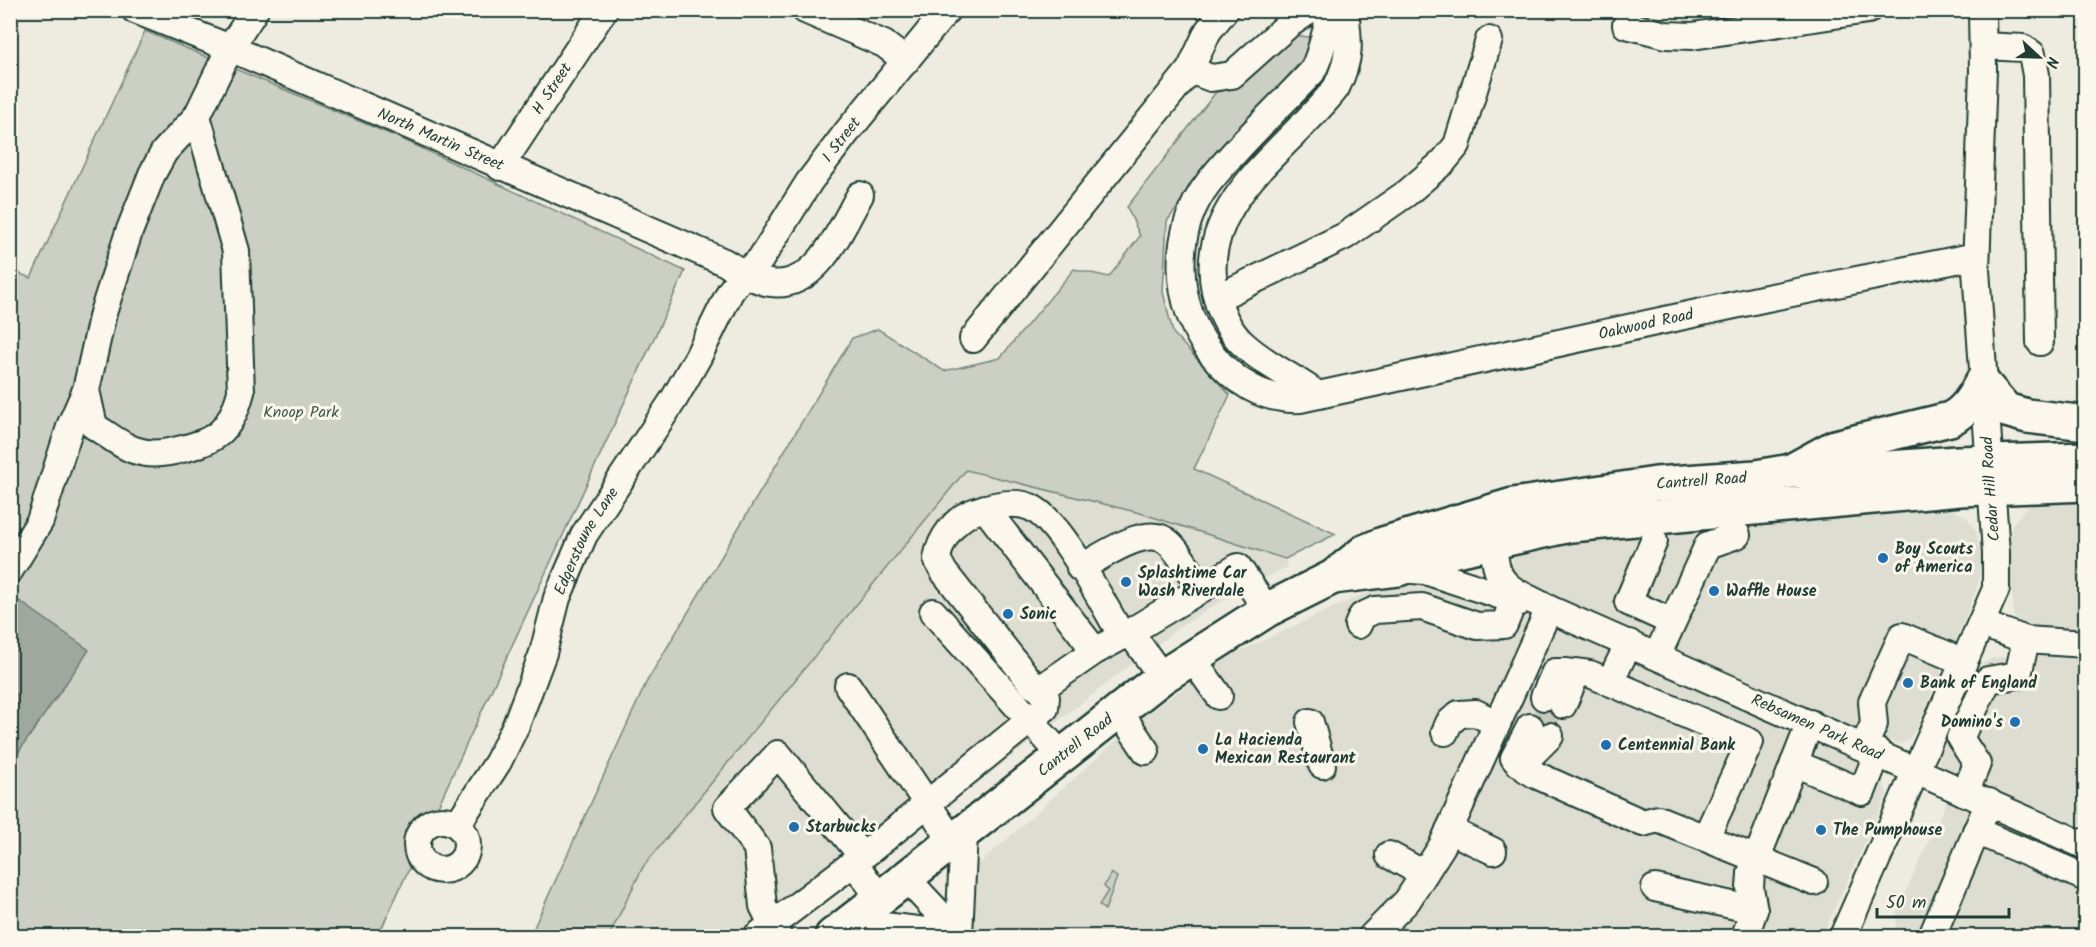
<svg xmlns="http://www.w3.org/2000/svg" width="2096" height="947" viewBox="0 0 2096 947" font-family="Kalam,sans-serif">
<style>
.built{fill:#ddddd2}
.green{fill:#cbcfc4;stroke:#75867c;stroke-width:1.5}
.water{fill:#9fa89f;stroke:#6c7d74;stroke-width:1.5}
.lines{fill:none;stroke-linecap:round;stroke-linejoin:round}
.minor-tunnel{stroke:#c5c9be;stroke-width:26;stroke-dasharray:26 13;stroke-linecap:butt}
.minor-casing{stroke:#1f3d34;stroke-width:30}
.major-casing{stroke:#1f3d34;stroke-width:38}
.minor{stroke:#fbf7ec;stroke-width:26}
.major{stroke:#fbf7ec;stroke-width:33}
.poi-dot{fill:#1f6fb2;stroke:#fbf7ec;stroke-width:2}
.labels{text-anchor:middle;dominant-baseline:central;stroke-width:6;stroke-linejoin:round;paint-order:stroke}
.street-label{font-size:16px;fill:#1f3d34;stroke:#fbf7ec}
.park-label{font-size:16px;fill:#415a51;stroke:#fbf7ec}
.poi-label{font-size:16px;font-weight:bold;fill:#1f3d34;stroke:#fbf7ec;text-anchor:start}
</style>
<rect width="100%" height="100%" fill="#eeece1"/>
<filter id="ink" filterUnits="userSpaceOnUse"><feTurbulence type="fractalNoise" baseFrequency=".0167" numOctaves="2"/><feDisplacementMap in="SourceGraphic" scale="12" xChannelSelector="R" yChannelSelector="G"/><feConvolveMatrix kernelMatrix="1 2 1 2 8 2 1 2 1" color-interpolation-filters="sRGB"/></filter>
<g filter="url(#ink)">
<g class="built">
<path d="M966,470L1140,513L1285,559L1287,567L1230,596L1180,627L779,936H609L643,867Z"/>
<path d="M2085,494V633H2034L2014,617L2009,556L2012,525L2025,509L2043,496Z"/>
<path d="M1942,505L1967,517L1976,531L1982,558L1978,584L1960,631L1916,729L1909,739L1901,744L1877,737L1791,699L1779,727L1881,772L1887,794L1822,936H899L1147,713L1232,655L1363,594L1393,584L1437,589L1492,607L1521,543Z"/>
<path d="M2085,650V828L1941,766L1935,751L1973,669L1993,658Z"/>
<path d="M1947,801L2085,861V936H1896V913Z"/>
</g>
<g class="green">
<path d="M145,31L404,140L685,271L378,936H11L10,270L31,278Z"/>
<path d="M1291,35L1308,37L1310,51L1223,149L1167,221L1163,292L1173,333L1230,395L1194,469L1336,534L1285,559L1140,513L966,470L643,867L609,936H530L647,681L852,338L878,329L944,371L1000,358L1074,269L1109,277L1140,236L1127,207L1216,92L1236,88Z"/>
<path d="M1111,873L1117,877L1105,910L1099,905L1108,891L1104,886Z"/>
</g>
<path class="water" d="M11,595L89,650L11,763Z"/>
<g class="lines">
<path class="minor-tunnel" d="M1539,731L1554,701"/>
<g class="minor-casing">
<g id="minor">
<path id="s1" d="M135,10L230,48L724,262C738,270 754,280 770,283C817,290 841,228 860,195"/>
<path d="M805,10L884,44L906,61"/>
<path id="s2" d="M1333,10C1324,31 1323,52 1312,72C1278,108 1240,143 1209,182C1171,230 1173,305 1211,353C1233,381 1264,401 1300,399L1762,299L1976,256"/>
<path d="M1626,25L1666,35L1692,36L1868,10"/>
<path d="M1983,46L2023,48L2032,54L2036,75L2040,342"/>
<path d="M1190,70L1208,31L1225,10"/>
<path id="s3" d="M500,167L604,10"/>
<path d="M1217,298L1345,236L1407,193L1443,162L1457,145L1489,40"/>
<path d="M973,339L1190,70L1211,78L1232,75L1288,25L1310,10"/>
<path d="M86,390L94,426C107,434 120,445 134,450C149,455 159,454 174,451C215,441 229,435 241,392L236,251L197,116"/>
<path d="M1318,395C1294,377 1264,364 1242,343C1228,330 1219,309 1215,291C1196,203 1289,149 1336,88C1351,58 1349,43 1345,10"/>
<path d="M985,508L1095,651"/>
<path id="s4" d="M1494,540C1493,589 1511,588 1549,609L2086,846"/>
<path d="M1654,541L1628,602L1672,622"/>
<path d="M1080,568C1102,557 1148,522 1169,543C1182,555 1191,575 1201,589"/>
<path d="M1399,569L1425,571L1520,602"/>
<path d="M10,570L40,521L71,424L86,390L103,313L129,232L152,174L164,152L197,116L230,48L255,10"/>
<path d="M933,612L1062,756"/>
<path d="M1982,624L2026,640L2086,644"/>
<path d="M1358,625L1362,616L1375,610L1422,607L1477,626L1504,625L1514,600"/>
<path d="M1130,632L1238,567L1267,610"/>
<path d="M1657,656L1708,545L1737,535"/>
<path d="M1192,658L1219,696"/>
<path d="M1610,682L1629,643"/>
<path d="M848,686L953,842"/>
<path d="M1040,689L1095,651L1130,632L1162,677"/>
<path d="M1544,697L1555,672H1567"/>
<path d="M1563,705L1577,672L1590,674L1750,742L1706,837"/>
<path d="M1119,711L1146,751"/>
<path d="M1310,722L1322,765"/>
<path d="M1445,732L1449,723L1459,714L1476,713L1497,724"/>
<path d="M1550,736L1530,756L1526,769L1536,775L1643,823L1658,819L1814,882"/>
<path d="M1864,746L1874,724L1872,702L1902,636L1964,662"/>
<path d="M1518,763L1514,758L1530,727"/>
<path d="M1794,763L1862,792L1878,752"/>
<path d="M1965,793L1977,764L1960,738L1988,680L2018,675L2026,640"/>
<circle cx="442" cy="845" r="25"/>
<path id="s5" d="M457,825L498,762L516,725L543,653L557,598L584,535L674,399L698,357L730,292L744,273L760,260L809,182L847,132L947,10"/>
<path d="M1449,830L1493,851"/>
<path d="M1976,831L2086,878"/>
<path d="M1389,855L1424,874"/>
<path d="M854,863L881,900"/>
<path d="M906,878L960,936"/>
<path d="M1655,888L1754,910"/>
<path d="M851,922L959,935"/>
<path d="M959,935L964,833"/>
<path d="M757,936L868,852L1045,708L1046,697L1040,689L1033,685L944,572L937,559C940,539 956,517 976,511C991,506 1014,500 1030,507C1060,519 1104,606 1122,636"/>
<path d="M778,936L763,906L757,848L727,808L778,754L862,856"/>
<path d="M1372,936L1407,901L1442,846L1549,609"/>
<path d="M1745,936L1754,910L1750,888L1751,873L1810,723"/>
<path d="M1843,936L1996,589V553L1976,270L1983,70L1982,10"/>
<path d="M1932,936L1989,802"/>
</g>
</g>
<g class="major-casing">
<g id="major">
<path d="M1793,470L1835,447L1950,419C1966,411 1973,398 1982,382L2006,410L2027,416L2086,423"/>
<path d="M1333,577L1398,569L1452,551L1571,525L1960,489L2086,484"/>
<path id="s6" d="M832,936L1162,677L1267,610L1333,577L1364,552L1383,544L1513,505L1656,484L1756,477L1792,471H1847L1957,463L2086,459"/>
</g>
</g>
<use href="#minor" class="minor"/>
<use href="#major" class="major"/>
</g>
</g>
<g class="poi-dot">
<circle cx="1883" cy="558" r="6"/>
<circle cx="1126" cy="582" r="6"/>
<circle cx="1714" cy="591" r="6"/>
<circle cx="1008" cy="614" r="6"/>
<circle cx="1908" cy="683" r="6"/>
<circle cx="2015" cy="722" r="6"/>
<circle cx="1606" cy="745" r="6"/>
<circle cx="1203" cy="749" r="6"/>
<circle cx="794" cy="827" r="6"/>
<circle cx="1821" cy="830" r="6"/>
</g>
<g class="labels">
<g class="street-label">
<text stroke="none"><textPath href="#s3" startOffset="94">H Street</textPath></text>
<text stroke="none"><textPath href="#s5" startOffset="792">I Street</textPath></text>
<text stroke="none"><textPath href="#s1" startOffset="332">North Martin Street</textPath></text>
<text stroke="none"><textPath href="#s2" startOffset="858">Oakwood Road</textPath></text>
<text stroke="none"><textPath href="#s6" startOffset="1004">Cantrell Road</textPath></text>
<text transform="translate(1991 489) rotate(-94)">Cedar Hill Road</text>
<text stroke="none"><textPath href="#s5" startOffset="314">Edgerstoune Lane</textPath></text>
<text stroke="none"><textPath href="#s4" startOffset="390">Rebsamen Park Road</textPath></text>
<text stroke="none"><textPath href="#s6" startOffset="309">Cantrell Road</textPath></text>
</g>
<g class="park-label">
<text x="301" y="412">Knoop Park</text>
</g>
<g class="poi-label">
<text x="1895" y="549">Boy Scouts<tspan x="1895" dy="18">of America</tspan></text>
<text x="1138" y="573">Splashtime Car<tspan x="1138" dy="18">Wash Riverdale</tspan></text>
<text x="1726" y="591">Waffle House</text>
<text x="1020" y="614">Sonic</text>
<text x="1920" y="683">Bank of England</text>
<text x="2003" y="722" text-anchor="end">Domino's</text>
<text x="1215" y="740">La Hacienda<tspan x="1215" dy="18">Mexican Restaurant</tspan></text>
<text x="1618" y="745">Centennial Bank</text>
<text x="806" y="827">Starbucks</text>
<text x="1833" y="830">The Pumphouse</text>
</g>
</g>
<rect width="2096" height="947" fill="none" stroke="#fbf7ec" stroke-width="36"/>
<rect x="18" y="18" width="2060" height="911" fill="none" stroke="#1f3d34" stroke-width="2" filter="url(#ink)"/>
<g transform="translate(2039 57) rotate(112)" stroke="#fbf7ec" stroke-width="4.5" paint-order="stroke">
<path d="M0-4.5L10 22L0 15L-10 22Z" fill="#1f3d34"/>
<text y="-9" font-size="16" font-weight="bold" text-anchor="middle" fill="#1f3d34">N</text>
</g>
<path d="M1877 908v9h132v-9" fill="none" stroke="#1f3d34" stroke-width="3"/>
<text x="1886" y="908" font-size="18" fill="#1f3d34" stroke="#fbf7ec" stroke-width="4.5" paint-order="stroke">50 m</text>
</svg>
